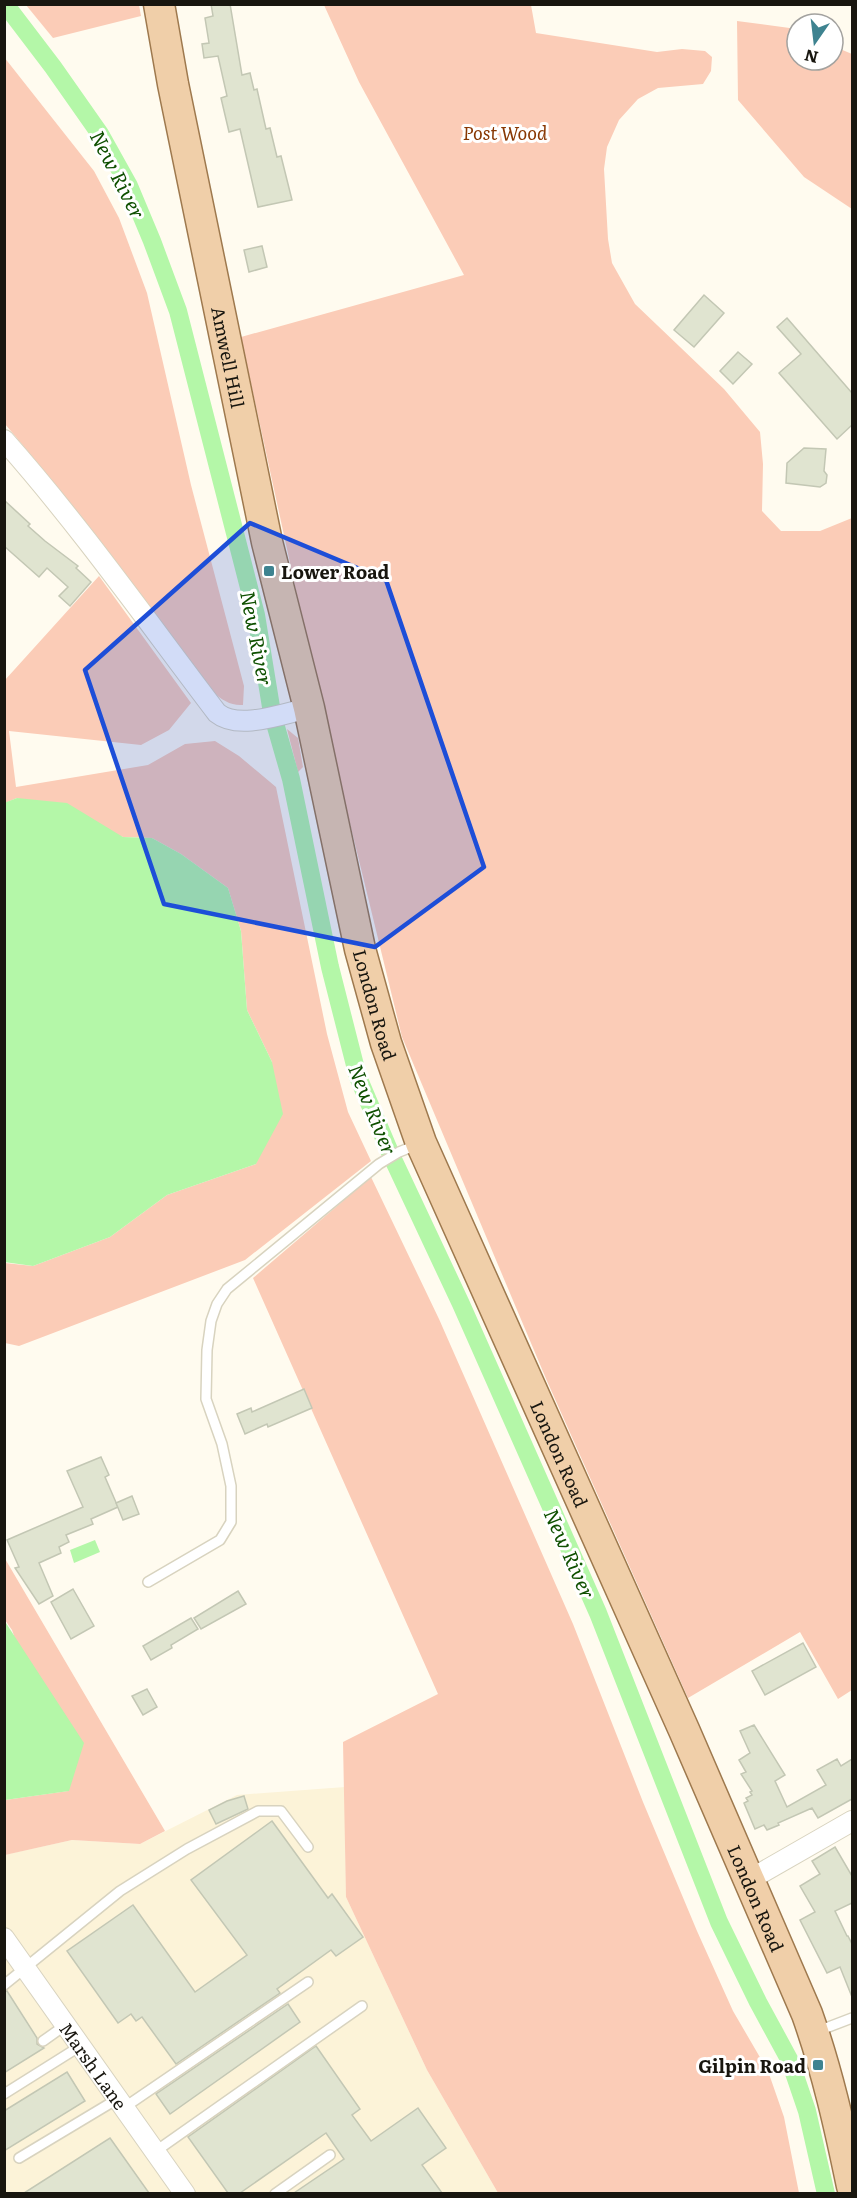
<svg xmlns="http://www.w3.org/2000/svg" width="857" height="2198" viewBox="0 0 857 2198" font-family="Literata,serif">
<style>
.built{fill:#fcf3d8}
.green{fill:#fbccb7}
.water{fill:#b4f7a8}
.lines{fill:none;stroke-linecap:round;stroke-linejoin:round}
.canal{stroke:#b4f7a8;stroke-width:18}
.building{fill:#e0e4d0;stroke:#c3c7b4;stroke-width:1.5}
.service-casing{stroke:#d8d3bf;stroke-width:12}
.minor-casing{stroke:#d8d3bf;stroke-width:22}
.primary-casing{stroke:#9e794e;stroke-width:33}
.service{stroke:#fff;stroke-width:9}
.minor{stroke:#fff;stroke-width:20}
.primary{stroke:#f0cfa9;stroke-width:30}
.marked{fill:#1d4ed8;fill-opacity:0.2;stroke:#1d4ed8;stroke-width:4.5;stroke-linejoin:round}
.poi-dot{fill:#3e8390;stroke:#fff;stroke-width:2}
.labels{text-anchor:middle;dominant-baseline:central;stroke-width:6;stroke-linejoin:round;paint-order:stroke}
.park-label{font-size:18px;font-style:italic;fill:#883702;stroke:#fff}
.street-label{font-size:18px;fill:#18160f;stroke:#fff}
.poi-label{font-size:18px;font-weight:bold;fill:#18160f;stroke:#fff;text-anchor:start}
.water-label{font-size:20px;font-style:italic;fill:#0e5000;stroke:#fff}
</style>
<rect width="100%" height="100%" fill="#fffbef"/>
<path class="built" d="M345,1787L346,1897L427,2070L498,2193H5L4,1855L72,1840L140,1844L237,1795Z"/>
<g class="green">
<path d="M26,5H139L141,16L53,38Z"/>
<path d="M324,5H531L536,33L657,52L682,49L705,51L712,57L711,71L703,84L658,88L638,99L619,120L607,147L604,169L608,239L612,263L635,304L724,389L760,432L763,464L762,511L781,531H820L852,518V1690L838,1699L800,1632L688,1698L547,1381L402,1037L318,692L241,337L464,275L359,82Z"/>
<path d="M737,21L797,29V60H833V46L852,54V209L804,177L738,100Z"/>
<path d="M4,57L94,171L119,218L147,293L191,485L244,686L243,705C231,706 222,700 213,692L41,467L5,424Z"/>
<path d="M99,576L191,703L169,730L141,745L9,731L16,787L148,765L185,744L215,741L239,756L276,787L327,1034L348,1112L371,1161L245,1260L19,1346L5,1343V1263L33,1266L110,1237L167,1195L256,1164L272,1062L247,1010L241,931L228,888L181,854L152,838L123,837L17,798L5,803V680Z"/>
<path d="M287,729L298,738L303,767L298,772Z"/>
<path d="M371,1177L439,1319L573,1624L643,1802L697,1931L733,2011L768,2071L784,2117L799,2193H498L427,2070L346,1897L343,1742L438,1694L253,1278Z"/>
<path d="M4,1557L165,1831L140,1844L72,1840L5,1855V1800L68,1791L12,1630L5,1620Z"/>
</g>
<g class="water">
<path d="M17,798L67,803L123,837L152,838L181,854L228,888L241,931L247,1010L272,1062L283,1114L256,1164L167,1195L110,1237L33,1266L4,1262V803Z"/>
<path d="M95,1540L100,1552L74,1563L70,1550Z"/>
<path d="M4,1620L84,1743L69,1791L5,1800Z"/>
</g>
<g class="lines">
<path class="canal" d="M5,4L53,67L100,134L129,186L152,241L178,311L256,615L272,713L291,779L330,967L358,1077L392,1157L461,1304L598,1613L719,1922L758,2002L790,2061L807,2111L826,2194"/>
</g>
<g class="building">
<path d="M211,4H230L242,75L250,73L254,90L257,89L266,129L270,128L277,157L281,156L292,200L258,207L240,129L229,132L221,98L227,96L218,56L204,58L202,44L209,43L205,18L213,16Z"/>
<path d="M262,246L267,267L249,272L244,250Z"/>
<path d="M704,295L724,313L694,347L674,330Z"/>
<path d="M787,318L852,393V425L837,439L779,373L801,354L777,327Z"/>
<path d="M738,352L752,364L733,384L720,371Z"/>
<path d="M804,448L826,449L824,471L827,475L826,483L820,487L786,483L787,463Z"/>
<path d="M4,500L30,524L28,526L45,541L78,566L76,568L91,582L70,606L59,596L68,587L47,568L39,577L4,546Z"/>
<path d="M304,1389L312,1408L268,1427L267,1424L245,1434L237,1414L251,1408L252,1412Z"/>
<path d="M101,1457L109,1475L105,1477L118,1507L91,1519L93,1524L66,1535L69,1542L59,1547L61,1553L39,1563L53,1596L39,1604L15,1568L19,1567L7,1540L83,1507L67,1471Z"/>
<path d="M132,1496L139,1514L123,1520L116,1503Z"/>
<path d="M73,1589L94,1626L71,1639L51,1602Z"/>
<path d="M238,1591L246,1604L201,1629L194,1618Z"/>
<path d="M191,1618L198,1629L171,1645L172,1648L151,1660L143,1646Z"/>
<path d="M803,1643L816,1667L765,1695L752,1671Z"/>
<path d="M147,1689L157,1707L143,1715L132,1696Z"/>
<path d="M754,1725L785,1775L775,1781L787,1807L826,1785L817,1770L837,1759L841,1766L852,1759V1799L818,1818L812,1808L778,1823L779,1825L767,1830L764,1825L755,1829L744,1803L748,1801L746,1798L752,1795L750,1792L752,1791L741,1774L746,1772L739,1760L750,1753L740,1731Z"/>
<path d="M244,1796L248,1809L216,1824L209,1810L227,1801Z"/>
<path d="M272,1821L328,1898L332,1894L363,1937L336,1956L331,1950L277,1989L280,1993L176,2064L142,2017L136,2021L131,2014L118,2023L67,1951L133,1905L195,1992L247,1955L191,1880Z"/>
<path d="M835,1847L852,1876V1903L835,1911L847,1936H848L852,1944V1997L840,1967L827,1973L800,1920L815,1912L800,1886L820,1874L812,1861Z"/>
<path d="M7,1991L37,2038V2044L44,2048L4,2073V1992Z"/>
<path d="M288,2004L300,2022L170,2114L156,2094Z"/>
<path d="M316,2046L360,2109L352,2115L371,2141L418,2108L446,2148L422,2165L442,2193H294L344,2159L326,2133L240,2193H228L188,2137Z"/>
<path d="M67,2072L85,2101L4,2151V2111Z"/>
<path d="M110,2138L149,2193H24Z"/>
</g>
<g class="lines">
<g class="service-casing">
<g id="service">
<path d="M148,1582L220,1540L231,1522V1486L222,1444L206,1399L207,1350L211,1321L217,1304L227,1289L379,1164L399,1152L419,1144"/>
<path d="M4,1985L120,1891L187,1849L258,1811H281L308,1847"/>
<path d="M818,2031L852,2018"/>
<path d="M43,2041L67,2024"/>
<path d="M4,2094L82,2045"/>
<path d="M125,2107L308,1982"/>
<path d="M156,2151L362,2006"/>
<path d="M19,2158L119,2098"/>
<path d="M275,2194L330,2155"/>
</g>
</g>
<g class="minor-casing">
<g id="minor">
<path d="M4,440C81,527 147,621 217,713C239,731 284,713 309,708"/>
<path d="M749,1880L852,1821"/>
<path id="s1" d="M4,1938L185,2194"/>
</g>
</g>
<g class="primary-casing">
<g id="primary">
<path id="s2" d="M159,4L173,84L267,542L309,708L360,949L386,1043L421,1143L684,1730L807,2014C827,2070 840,2128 852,2186"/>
</g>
</g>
<use href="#service" class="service"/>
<use href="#minor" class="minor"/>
<use href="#primary" class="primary"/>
</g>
<path class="marked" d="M250,523L386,580L484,867L375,947L164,904L85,670Z"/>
<g class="poi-dot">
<rect x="263" y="565" width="12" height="12" rx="3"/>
<rect x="812" y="2059" width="12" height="12" rx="3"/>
</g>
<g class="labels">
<g class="park-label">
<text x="505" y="132">Post Wood</text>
</g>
<g class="street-label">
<text stroke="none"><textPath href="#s2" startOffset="360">Amwell Hill</textPath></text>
<text stroke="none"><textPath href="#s2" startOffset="1024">London Road</textPath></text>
<text stroke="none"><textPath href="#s2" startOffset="1510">London Road</textPath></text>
<text stroke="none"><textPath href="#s2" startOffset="1996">London Road</textPath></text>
<text stroke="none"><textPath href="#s1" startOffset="156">Marsh Lane</textPath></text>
</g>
<g class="poi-label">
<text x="281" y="571">Lower Road</text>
<text x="806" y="2065" text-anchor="end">Gilpin Road</text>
</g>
<g class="water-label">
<text transform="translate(119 174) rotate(63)">New River</text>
<text transform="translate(258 638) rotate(79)">New River</text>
<text transform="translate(374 1109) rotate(68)">New River</text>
<text transform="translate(571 1553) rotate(66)">New River</text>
</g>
</g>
<rect width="857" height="2198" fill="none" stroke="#18160f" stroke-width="12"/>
<g transform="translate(815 42) rotate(194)"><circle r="28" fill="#ffffff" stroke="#a3a29f" stroke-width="1.5"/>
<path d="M0-4.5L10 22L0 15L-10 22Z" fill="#3e8390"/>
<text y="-9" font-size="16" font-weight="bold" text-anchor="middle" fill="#18160f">N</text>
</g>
</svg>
